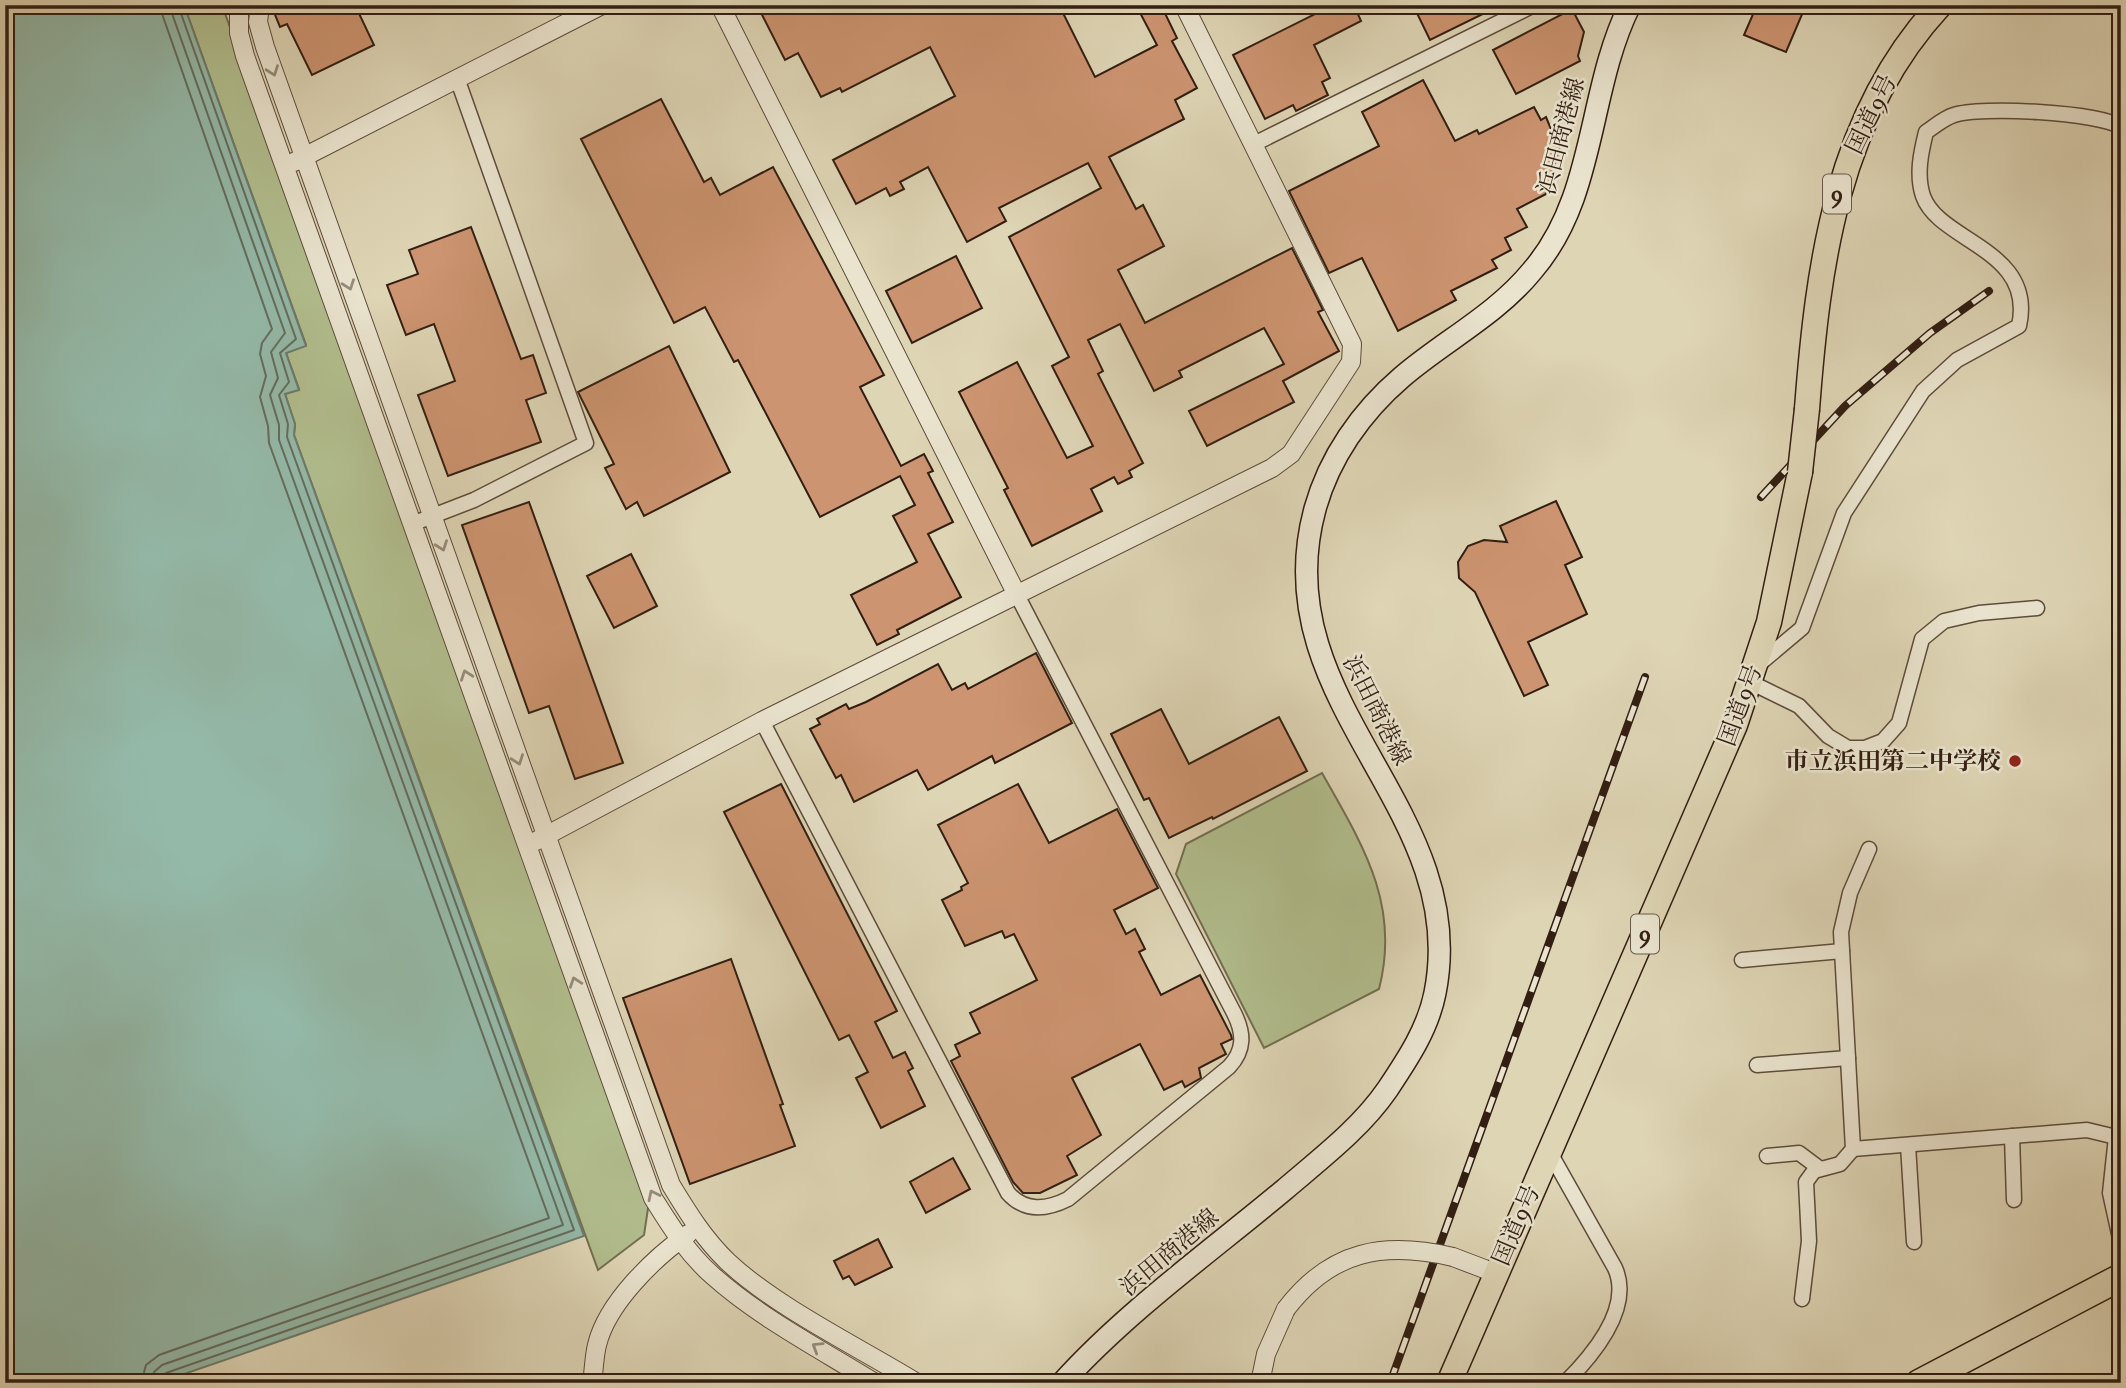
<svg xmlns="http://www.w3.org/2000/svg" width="2126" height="1388" viewBox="0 0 2126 1388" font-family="'IM FELL Great Primer','Noto Serif JP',serif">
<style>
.green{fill:#b1bd8d;stroke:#726e50;stroke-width:2}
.water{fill:#94b9a8;stroke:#6d7b6c;stroke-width:2}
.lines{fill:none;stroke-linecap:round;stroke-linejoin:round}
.shore{stroke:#636c5d;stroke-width:2}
.building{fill:#cc9470;stroke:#321e12;stroke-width:2}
.minor-casing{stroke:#5d4c3b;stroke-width:17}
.tertiary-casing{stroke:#5d4c3b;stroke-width:20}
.secondary-casing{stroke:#321e12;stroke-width:24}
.trunk-casing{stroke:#321e12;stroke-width:27}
.motorway-casing{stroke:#321e12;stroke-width:29}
.minor{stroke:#eae4cf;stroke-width:14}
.tertiary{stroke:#eae4cf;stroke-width:18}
.secondary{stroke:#eae4cf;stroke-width:21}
.trunk{stroke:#ded5b5;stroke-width:24}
.motorway{stroke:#ded5b5;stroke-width:26}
.rail-casing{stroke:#321e12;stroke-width:8}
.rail{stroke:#eae4cf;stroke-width:5;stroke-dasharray:16;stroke-linecap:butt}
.tertiary-bridge-casing{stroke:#5d4c3b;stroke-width:20;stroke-linecap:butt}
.trunk-bridge-casing{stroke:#321e12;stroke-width:27;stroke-linecap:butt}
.tertiary-bridge{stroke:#eae4cf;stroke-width:18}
.trunk-bridge{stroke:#ded5b5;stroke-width:24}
.oneway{stroke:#978b7a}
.poi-dot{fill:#8f2418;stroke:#eae4cf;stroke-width:2.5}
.labels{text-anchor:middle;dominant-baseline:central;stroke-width:5;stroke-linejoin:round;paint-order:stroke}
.shield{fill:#eae4cf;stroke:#69594b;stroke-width:2}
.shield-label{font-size:23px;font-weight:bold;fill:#321e12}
.street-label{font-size:24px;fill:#321e12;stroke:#eae4cf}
.poi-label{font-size:24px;font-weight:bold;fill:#321e12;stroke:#eae4cf;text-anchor:end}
</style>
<rect width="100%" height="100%" fill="#ded5b5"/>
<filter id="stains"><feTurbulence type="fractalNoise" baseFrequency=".00286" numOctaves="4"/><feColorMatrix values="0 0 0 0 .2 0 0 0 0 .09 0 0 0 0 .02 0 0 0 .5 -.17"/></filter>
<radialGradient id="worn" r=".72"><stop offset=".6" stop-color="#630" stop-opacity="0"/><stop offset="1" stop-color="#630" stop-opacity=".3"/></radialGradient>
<g class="green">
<path d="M184,5H222L649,1202L644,1235L598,1270L294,435L295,424L285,394L299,389L286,353L306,345Z"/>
<path d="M1322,773C1362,844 1401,904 1379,989L1264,1048L1176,874L1186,844Z"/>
</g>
<path class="water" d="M5,5H184L306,346L286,353L299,390L285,394L295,424L294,435L584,1236L158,1383H5Z"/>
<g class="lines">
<g class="shore">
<path d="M141,1383L146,1365L159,1355L549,1218L269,443L268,426L260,397L266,376L260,354L262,343L272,329L159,5"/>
<path d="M152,1383L154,1372L162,1365L563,1225L279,440V425L270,395L278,378L271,352L285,333L169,5"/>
<path d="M160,1383L166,1373L574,1230L287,437L288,424L279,395L289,382L280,353L296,339L178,5"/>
</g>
</g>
<g class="building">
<path d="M271,5H355L374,45L312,75L287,24L280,27Z"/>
<path d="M757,5H1059L1095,77L1157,45L1138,9L1146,5H1161L1177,38L1172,41L1197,88L1175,100L1184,119L1109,157L1136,209L1143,205L1164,246L1118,270L1145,323L1292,248L1323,310L1318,312L1339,351L1283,381L1294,402L1207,446L1189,411L1284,364L1264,328L1179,371L1182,377L1154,391L1120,324L1088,340L1103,371L1098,374L1143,463L1129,471L1132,477L1118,484L1114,477L1091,489L1102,511L1032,546L1004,490L1008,488L959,392L1017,362L1067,458L1093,446L1052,366L1069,357L1009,237L1101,188L1088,163L999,208L1006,221L967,242L928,167L900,182L904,189L890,196L886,188L856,204L833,160L955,96L930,47L842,92L840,88L821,97L798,53L785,60Z"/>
<path d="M1333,5H1354L1361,21L1314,45L1330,78L1322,82L1328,95L1296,111L1293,105L1265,119L1233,55Z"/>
<path d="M1413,5H1501L1430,40Z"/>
<path d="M1757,5H1806L1786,52L1744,35Z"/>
<path d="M1572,9L1584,32L1578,56L1580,61L1516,94L1493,50Z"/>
<path d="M1423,80L1455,141L1477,130L1479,134L1534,107L1541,120L1546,117L1553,134L1565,129L1546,194L1517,209L1527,227L1505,238L1511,250L1492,260L1497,268L1451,291L1456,300L1398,331L1362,258L1329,273L1289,191L1379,146L1362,112Z"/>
<path d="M661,99L704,182L711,178L720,195L773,167L884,375L860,387L901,466L924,454L933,471L928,473L953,522L928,534L961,597L897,630L899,634L877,645L851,595L917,562L893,516L915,505L900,476L820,517L738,360L734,362L705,307L674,323L581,139Z"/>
<path d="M471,227L521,359L533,355L546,393L526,400L541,442L448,476L418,395L455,381L434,324L406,335L387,285L418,274L409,250Z"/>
<path d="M956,256L982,308L912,343L886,291Z"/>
<path d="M669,346L730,472L644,516L637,502L626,509L605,468L614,464L578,392Z"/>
<path d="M1556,501L1582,557L1565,565L1587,614L1528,642L1548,685L1524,696L1475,592L1459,578L1458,562L1468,546L1484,540L1507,542L1500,526Z"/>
<path d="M529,502L623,763L575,779L549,706L529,713L462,525Z"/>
<path d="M631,554L657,606L614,628L587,576Z"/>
<path d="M1036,653L1072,723L995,763L992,756L928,790L917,770L854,802L841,775L836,778L810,729L820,724L817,719L846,704L849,709L866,702L938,664L952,690L965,683L968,689Z"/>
<path d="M1161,709L1189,764L1279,717L1307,771L1213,819L1212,817L1169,838L1149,798L1144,800L1111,734Z"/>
<path d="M781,784L897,1011L875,1022L893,1058L905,1052L913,1068L908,1071L925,1106L881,1128L856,1078L868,1072L849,1035L839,1040L724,812Z"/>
<path d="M1018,784L1049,843L1117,809L1158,888L1114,910L1126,934L1135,929L1145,949L1139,952L1161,995L1200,975L1231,1035L1232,1039L1221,1044L1226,1054L1199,1068L1201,1078L1185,1087L1182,1081L1164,1090L1140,1044L1072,1078L1101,1135L1067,1156L1077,1175L1040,1193H1023L1013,1182L951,1061L960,1056L955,1045L980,1033L970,1013L1037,980L1014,934L1005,938L1002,931L965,946L942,900L962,890L961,887L968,883L938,825Z"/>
<path d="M731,959L783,1104L780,1105L795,1146L690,1184L623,998Z"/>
<path d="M953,1158L970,1189L926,1213L910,1182Z"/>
<path d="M878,1239L892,1267L855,1285L849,1276L843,1279L834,1261Z"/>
</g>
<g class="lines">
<g class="minor-casing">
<g id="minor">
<path d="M1254,144L1534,5"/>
<path d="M412,524L474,500L586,443L457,78"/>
<path d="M1758,665L1802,628L1844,513L1923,391L1957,360L2019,326C2036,249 1939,242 1923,196C1916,175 1921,152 1926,132C1935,126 1944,118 1954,115C1980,106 2098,112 2121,127"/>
<path d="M1750,682L1799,706L1828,736L1848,748H1865L1883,741L1899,723L1922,639L1944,621L1979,613L2037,608"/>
<path d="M762,721L1008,1193C1025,1212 1046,1210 1068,1199L1229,1067C1245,1050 1244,1033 1234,1013L1017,595"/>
<path d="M1742,960L1842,951"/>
<path d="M1757,1065L1848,1058"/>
<path d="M2121,1130L2116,1137L2110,1193L2121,1243"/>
<path d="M2012,1136L2014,1200"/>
<path d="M1908,1145L1914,1242"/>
<path d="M1853,1149L2087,1130L2116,1137"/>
<path d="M1549,1151L1615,1268C1633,1308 1592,1356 1565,1383"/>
<path d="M1767,1156L1799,1153L1819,1168"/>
<path d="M1802,1299L1809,1241L1806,1182L1814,1171L1840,1164L1853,1149L1841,932L1850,893L1869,849"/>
</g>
</g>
<g class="tertiary-casing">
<g id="tertiary">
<path d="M239,5V33L245,56L653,1198C670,1225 687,1253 712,1275C760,1318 820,1349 875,1383"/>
<path d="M260,5L258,22L265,47L671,1185C688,1213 704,1239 728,1262C776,1307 860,1348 917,1383"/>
<path d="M720,5L1017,595"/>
<path d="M294,162L602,5"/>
<path d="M536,841L762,721L1272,468L1291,454L1351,362L1352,344L1184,5"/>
<path d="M1453,1257L1495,1273"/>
<path d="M592,1383C594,1370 594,1357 597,1345C607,1303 654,1258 688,1234"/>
<path d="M1260,1383L1266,1354L1286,1309"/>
</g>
</g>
<g class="secondary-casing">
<path id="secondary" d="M1062,1383C1126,1312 1211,1251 1284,1190C1319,1160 1361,1128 1387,1090C1407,1060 1428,1029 1435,993C1472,808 1262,703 1315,509C1329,458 1361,412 1402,377C1444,341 1496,315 1532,271C1597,196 1587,91 1630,5"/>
</g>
<g class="trunk-casing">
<g id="trunk">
<path d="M1807,409C1818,264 1837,116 1940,5"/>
<path d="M1449,1383L1735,725L1769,622L1800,472"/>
</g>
</g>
<g class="motorway-casing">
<path id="motorway" d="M1919,1383L2121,1277"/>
</g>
<use href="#minor" class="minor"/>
<use href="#tertiary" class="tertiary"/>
<use href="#secondary" class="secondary"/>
<use href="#trunk" class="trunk"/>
<use href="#motorway" class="motorway"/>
<g class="rail-casing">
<g id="rail">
<path d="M1761,497L1845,406L1930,333L1989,291"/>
<path d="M1390,1383L1645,677"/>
</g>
</g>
<use href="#rail" class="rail"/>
<g class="tertiary-bridge-casing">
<path id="tertiary-bridge" d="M1286,1309C1331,1250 1384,1241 1453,1257"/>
</g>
<g class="trunk-bridge-casing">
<path id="trunk-bridge" d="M1800,472L1807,409"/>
</g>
<use href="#tertiary-bridge" class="tertiary-bridge"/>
<use href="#trunk-bridge" class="trunk-bridge"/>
</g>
<defs><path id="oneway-chevron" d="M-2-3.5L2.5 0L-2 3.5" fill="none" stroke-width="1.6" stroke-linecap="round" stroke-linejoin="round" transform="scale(1.75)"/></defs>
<g class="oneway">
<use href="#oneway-chevron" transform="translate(273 71) rotate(70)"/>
<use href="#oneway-chevron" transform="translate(349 285) rotate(70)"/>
<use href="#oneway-chevron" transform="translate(442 546) rotate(70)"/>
<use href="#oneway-chevron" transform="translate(466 675) rotate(-110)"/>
<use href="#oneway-chevron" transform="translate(518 760) rotate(70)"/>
<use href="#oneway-chevron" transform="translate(575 982) rotate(-109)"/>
<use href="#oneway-chevron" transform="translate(653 1195) rotate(-116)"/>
<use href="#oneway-chevron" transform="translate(817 1347) rotate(-148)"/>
</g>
<circle class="poi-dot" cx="2015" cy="761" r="7"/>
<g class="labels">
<g class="shield">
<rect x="1823" y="174.5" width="28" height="39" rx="5"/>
<rect x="1631" y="914.5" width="28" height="39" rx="5"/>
</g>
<g class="shield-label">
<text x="1837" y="194">9</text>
<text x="1645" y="934">9</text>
</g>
<g class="street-label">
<text transform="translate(1871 114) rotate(-64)">国道9号</text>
<text transform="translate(1561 136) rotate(-75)">浜田商港線</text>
<text transform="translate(1740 705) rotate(-70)">国道9号</text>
<text transform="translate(1377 710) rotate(63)">浜田商港線</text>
<text transform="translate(1516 1225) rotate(-67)">国道9号</text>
<text transform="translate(1169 1252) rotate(-40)">浜田商港線</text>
</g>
<g class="poi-label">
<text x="2001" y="761">市立浜田第二中学校</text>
</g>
</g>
<rect width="2126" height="1388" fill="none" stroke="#ded5b5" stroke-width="28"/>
<rect x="7" y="7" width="2112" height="1374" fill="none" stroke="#321e12" stroke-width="3.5"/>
<rect x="14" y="14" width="2098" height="1360" fill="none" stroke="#321e12" stroke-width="2"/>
<rect width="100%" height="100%" filter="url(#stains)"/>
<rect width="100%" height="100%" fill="url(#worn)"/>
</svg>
